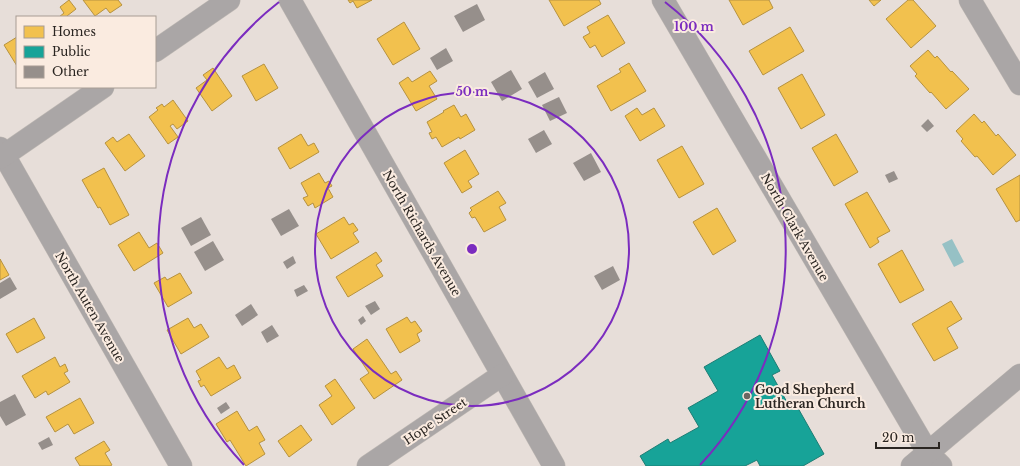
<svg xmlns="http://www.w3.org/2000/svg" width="1020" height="466" viewBox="0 0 1020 466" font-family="'Libre Baskerville',serif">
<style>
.water{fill:#96c1c5}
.homes{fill:#f2c14e;stroke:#b69240}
.public{fill:#17a398;stroke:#1d7d74}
.building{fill:#968f8b}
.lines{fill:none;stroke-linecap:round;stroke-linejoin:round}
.minor-casing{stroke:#c0bab5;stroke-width:23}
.minor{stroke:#aaa6a6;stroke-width:22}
.ring{fill:none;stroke:#7b2cbf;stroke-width:2}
.poi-dot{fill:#6c6661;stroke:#faebe0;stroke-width:1.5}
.labels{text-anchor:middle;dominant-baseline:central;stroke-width:4;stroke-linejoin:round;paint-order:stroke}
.street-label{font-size:12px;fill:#2a2521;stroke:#faebe0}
.poi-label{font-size:12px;font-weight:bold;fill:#2a2521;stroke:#faebe0;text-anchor:start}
.centre{fill:#7b2cbf;stroke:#faebe0;stroke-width:2}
.ring-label{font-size:12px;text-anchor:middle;font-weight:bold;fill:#7b2cbf;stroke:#faebe0;stroke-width:4;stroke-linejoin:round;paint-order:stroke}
</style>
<rect width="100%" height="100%" fill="#e7ded9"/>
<path class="water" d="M952,239L964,262L954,267L942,244Z"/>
<g class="homes">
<path d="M69,0L76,9L67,16L68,17H59L64,13L60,7Z"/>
<path d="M83,0H118L122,5L110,13L106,8L95,16Z"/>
<path d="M348,0H372L357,8L353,1L350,3Z"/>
<path d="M549,0H599L601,4L564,26Z"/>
<path d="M729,0H769L773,8L743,25Z"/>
<path d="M869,0H881L874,6Z"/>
<path d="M908,0H913L936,26L911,48L886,19Z"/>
<path d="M608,15L625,43L602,57L595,45L590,48L583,37L590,33L587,27Z"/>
<path d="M404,22L420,49L393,65L377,39Z"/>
<path d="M790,27L804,51L763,75L749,51Z"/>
<path d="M17,37V66L4,45Z"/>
<path d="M928,50L935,58L937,56L951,72L952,71L969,89L946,109L931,92L930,93L915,76L917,74L910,66Z"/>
<path d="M629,63L646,91L611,111L597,86L621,72L619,69Z"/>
<path d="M264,64L278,88L256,101L242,76Z"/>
<path d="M213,68L232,96L212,111L196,88L207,80L203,75Z"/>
<path d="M430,71L437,81L429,86L437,99L416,111L399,83L408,77L412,82Z"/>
<path d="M802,74L825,115L801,129L778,88Z"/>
<path d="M173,100L188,121L177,129L173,124L170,126L178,137L168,144L149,117L158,110L156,108L162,104L164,107Z"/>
<path d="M454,105L461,117L466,114L475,130L460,139L459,137L442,147L436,137L432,139L429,133L432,132L427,122L444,112L443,111Z"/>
<path d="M637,108L642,115L654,108L665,126L640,141L625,116Z"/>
<path d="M974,114L982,123L984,121L996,136L998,134L1016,155L993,175L977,156L975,157L961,141L963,139L956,131Z"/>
<path d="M129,134L145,156L125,171L105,143L113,137L117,142Z"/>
<path d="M301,134L308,146L314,143L319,152L290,169L278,148Z"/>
<path d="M836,134L858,172L834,186L812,148Z"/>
<path d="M682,146L704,184L679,198L657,160Z"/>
<path d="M465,150L479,174L468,181L472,187L462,193L444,163Z"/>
<path d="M104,168L129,215L110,225L100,207L98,208L82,180Z"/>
<path d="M319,173L325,183L329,181L332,186L328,188L333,197L315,208L313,203L308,206L303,198L308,196L301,183Z"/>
<path d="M1020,175V220L1016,222L996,189Z"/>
<path d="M498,191L506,203L499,207L506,220L484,232L475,217L472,218L469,213L472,210L470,208Z"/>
<path d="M867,192L890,231L877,238L879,242L870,248L845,204Z"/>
<path d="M717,208L736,241L713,255L693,222Z"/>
<path d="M344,217L349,225L353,223L358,230L353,233L359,242L331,259L316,234Z"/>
<path d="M139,232L149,248L157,243L163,253L134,271L118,245Z"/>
<path d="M902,250L924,290L900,303L878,264Z"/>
<path d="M376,252L382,261L376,265L383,276L348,297L336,277Z"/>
<path d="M0,259L9,275L0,280Z"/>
<path d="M180,273L192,293L168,307L154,283L165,277L167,280Z"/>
<path d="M951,301L962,319L947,328L958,348L934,361L912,324Z"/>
<path d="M407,317L411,323L415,321L422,331L417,334L420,341L400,353L386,329Z"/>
<path d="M34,318L45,338L17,353L6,334Z"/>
<path d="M188,318L194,328L201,324L209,337L181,354L167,330Z"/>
<path d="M367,339L391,374L396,371L402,380L374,399L360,379L369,373L353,349Z"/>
<path d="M55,357L60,367L65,364L68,371L64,373L70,382L48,395L46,391L35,398L22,376Z"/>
<path d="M219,357L227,369L234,365L241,378L211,396L204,385L201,387L198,381L201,380L196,371Z"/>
<path d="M335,379L355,408L332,425L319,405L332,396L325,386Z"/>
<path d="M80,398L94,423L74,434L68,424L55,432L46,417Z"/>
<path d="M237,411L249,431L257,426L265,440L259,443L265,454L246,466L230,440L227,442L216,424Z"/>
<path d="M301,425L312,440L289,457L278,441Z"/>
<path d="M104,441L110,450L105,453L112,465L110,466H80L75,458Z"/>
</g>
<path class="public" d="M760,335L780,371L772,375L788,404L794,401L824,454L803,466H760L757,460L745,466H646L640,456L668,439L670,443L699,427L688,408L718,391L704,367Z"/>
<g class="building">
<path d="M477,4L485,20L463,32L454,16Z"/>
<path d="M446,48L453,61L437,70L430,58Z"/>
<path d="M511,70L522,89L502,101L491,82Z"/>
<path d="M545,72L554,89L537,98L528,82Z"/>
<path d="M559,97L567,113L550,121L542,105Z"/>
<path d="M928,119L934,126L927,132L921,126Z"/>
<path d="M544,130L552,144L536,153L528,139Z"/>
<path d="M591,153L601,172L584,181L573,163Z"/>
<path d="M894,171L898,179L889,183L885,175Z"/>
<path d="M289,209L299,226L281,236L271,219Z"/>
<path d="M201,217L211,235L191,246L181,228Z"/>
<path d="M213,241L224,260L205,271L194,252Z"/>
<path d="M293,256L296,263L287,269L283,262Z"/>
<path d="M613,266L620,280L602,290L594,276Z"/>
<path d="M10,277L17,289L0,299V283Z"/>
<path d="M304,285L308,291L297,297L294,290Z"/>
<path d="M375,301L380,309L371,315L365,306Z"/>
<path d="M251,304L258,315L242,326L235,315Z"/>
<path d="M363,316L366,321L361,325L358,320Z"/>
<path d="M272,325L279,336L267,343L261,332Z"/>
<path d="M15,394L26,415L6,426L0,416V402Z"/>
<path d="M226,402L230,408L221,414L217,408Z"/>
<path d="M49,437L53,445L42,450L38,443Z"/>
</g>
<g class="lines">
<g class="minor-casing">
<g id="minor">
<path d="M290,0L554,466"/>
<path d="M663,0L928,453L941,466"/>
<path d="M970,0L1020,84"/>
<path d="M155,51L229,0"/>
<path d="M0,148L181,466"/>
<path d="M0,158L103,87"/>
<path d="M368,466L502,375"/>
<path d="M912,466L1020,375"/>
</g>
</g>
<use href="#minor" class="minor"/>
</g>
<g class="ring">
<circle cx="472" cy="249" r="157"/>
<path d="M244 465A314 314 0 0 1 279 2M665 2A314 314 0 0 1 700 465"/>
</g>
<circle class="poi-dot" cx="747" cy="396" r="4"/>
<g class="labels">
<g class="street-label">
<text transform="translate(795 227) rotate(60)">North Clark Avenue</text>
<text transform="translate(422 233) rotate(60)">North Richards Avenue</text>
<text transform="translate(90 307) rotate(60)">North Auten Avenue</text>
<text transform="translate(435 421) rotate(-34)">Hope Street</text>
</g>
<g class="poi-label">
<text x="755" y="389">Good Shepherd<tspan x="755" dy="14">Lutheran Church</tspan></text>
</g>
</g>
<circle cx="472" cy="249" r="6" class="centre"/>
<g class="ring-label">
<text x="694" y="31">100 m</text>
<text x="472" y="96">50 m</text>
</g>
<rect x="16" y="16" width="140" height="72" fill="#faebe0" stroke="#a79c94"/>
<rect x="24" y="26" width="20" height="12" fill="#f2c14e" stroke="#a79c94"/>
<text x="52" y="36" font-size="12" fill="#2a2521">Homes</text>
<rect x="24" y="46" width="20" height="12" fill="#17a398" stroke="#a79c94"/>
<text x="52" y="56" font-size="12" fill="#2a2521">Public</text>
<rect x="24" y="66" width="20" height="12" fill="#968f8b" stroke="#a79c94"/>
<text x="52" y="76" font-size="12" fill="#2a2521">Other</text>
<path d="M876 442v6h63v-6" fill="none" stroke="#2a2521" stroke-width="2"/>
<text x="882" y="442" font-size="12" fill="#2a2521" stroke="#faebe0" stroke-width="3" paint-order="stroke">20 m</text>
</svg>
